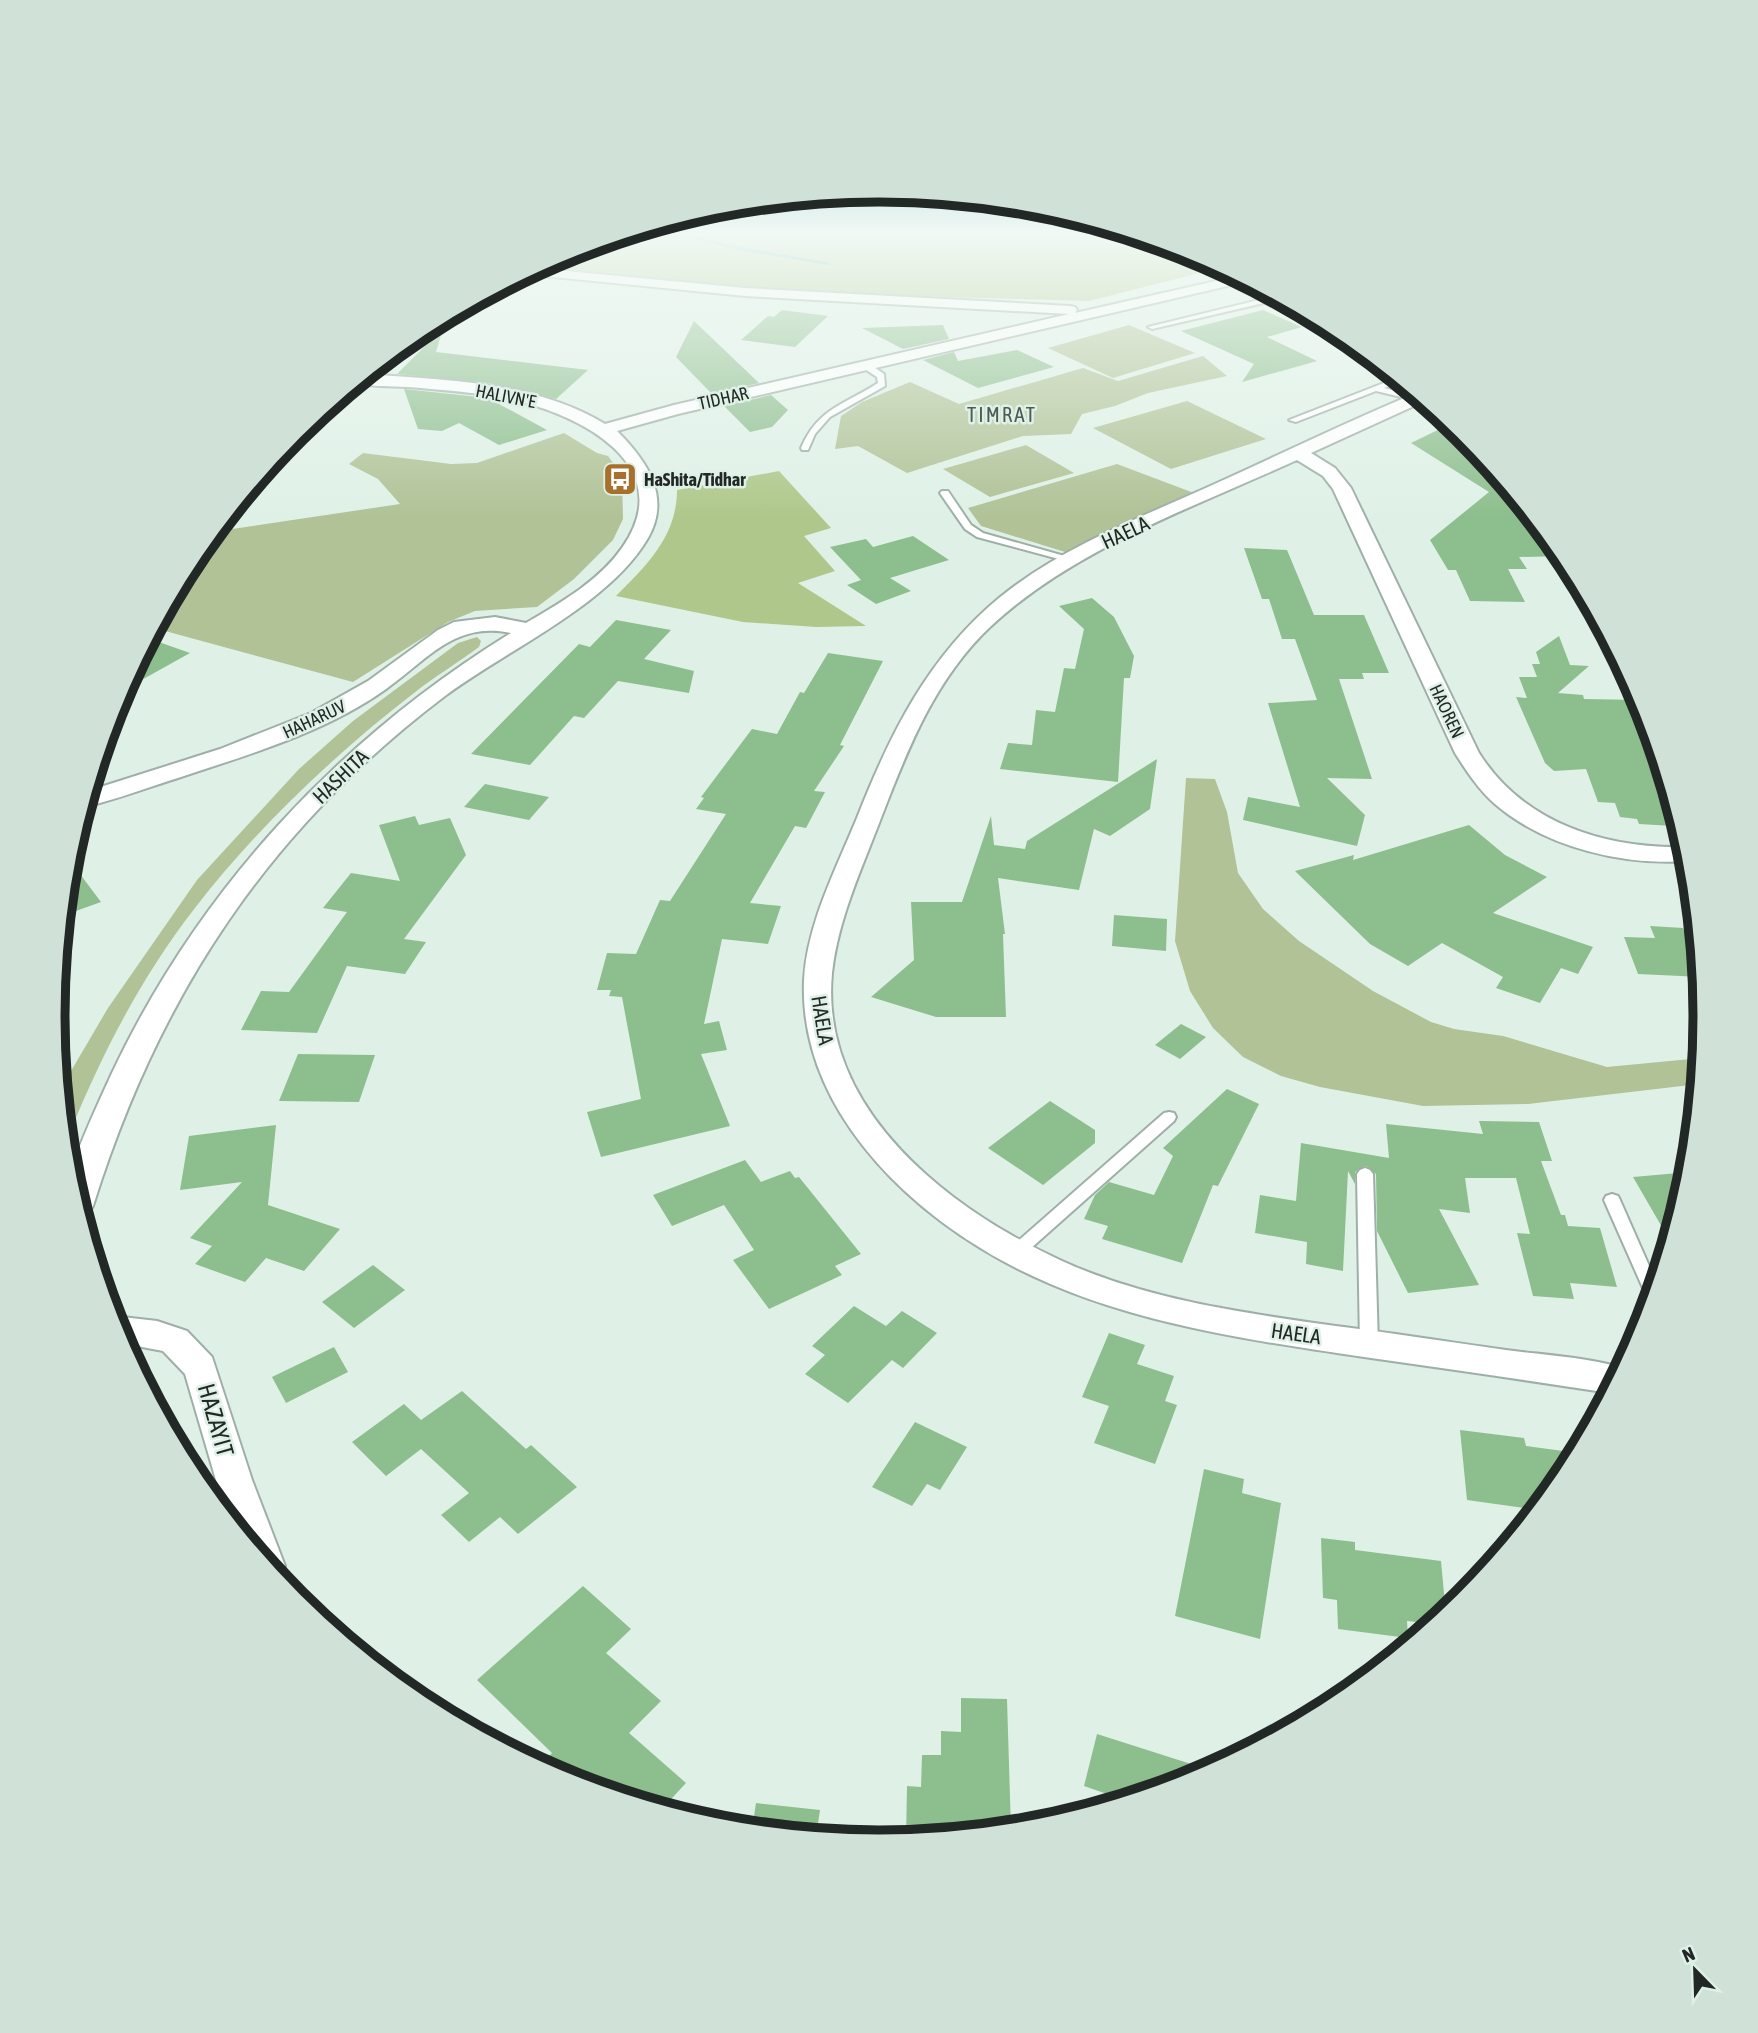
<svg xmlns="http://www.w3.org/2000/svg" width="1758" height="2033" viewBox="0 0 1758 2033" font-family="'Asap Condensed',sans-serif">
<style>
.green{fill:#b0c296}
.forest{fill:#afc78a}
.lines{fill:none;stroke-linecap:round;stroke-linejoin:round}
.stream{fill:#47a3aa;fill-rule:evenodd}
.building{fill:#8dbe8d}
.lane-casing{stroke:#9eafa7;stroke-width:4}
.street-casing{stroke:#9eafa7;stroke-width:4}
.lane{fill:#fff;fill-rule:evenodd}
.street{fill:#fff;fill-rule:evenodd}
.labels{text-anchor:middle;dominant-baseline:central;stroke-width:5;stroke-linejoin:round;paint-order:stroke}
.far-street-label{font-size:18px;fill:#222825;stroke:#dff1e7}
.far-poi-label{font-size:18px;font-weight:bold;fill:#222825;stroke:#dff1e7;text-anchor:start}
.far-quarter-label{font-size:21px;letter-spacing:2px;fill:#4c5b53;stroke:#dff1e7}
.street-label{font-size:21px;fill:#222825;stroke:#dff1e7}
.near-street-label{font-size:24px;fill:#222825;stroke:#dff1e7}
.rim{fill:none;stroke:#222825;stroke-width:9}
</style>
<rect width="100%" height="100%" fill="#dff1e7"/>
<g class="green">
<path d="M1129,325L1195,353L1113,378L1048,348Z"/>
<path d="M1203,356L1227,376L1148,393L1115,406L1082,414L1071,434L1023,436L907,473L858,446L835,449L841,416L862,402L910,382L959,404L1083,368L1118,381Z"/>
<path d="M1187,401L1266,439L1171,469L1093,428Z"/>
<path d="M564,433L597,453L608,456L622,475L623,519L613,540L574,579L537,607L475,611L448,622L353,682L154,628L192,557L212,532L400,504L378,479L349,464L363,453L451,464L477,463Z"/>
<path d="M1026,445L1074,473L990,497L943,469Z"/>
<path d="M1117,464L1194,493L1065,552L981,526L968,508Z"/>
<path d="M477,637L481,641L479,647C458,663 435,676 414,693C336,753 255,830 195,908C140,978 97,1063 65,1145L60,1094L71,1071L108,1008L197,880L299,769L353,721L458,643Z"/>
<path d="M1186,778L1215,779L1227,812L1238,873L1263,909L1299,941L1373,991L1431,1022L1454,1029L1503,1036L1607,1067L1701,1058L1699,1084L1528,1104L1423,1106L1320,1087L1281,1076L1243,1057L1213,1028L1190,991L1175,941Z"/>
</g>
<g class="forest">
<path d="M626,234H1132L1196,253L1226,269L1204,272L1089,301L763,292L534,268L563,253Z"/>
<path d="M779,471L831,528L804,536L835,571L798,583L866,626L816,627L743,622L616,596C647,565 677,536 677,490Z"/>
</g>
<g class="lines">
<path class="stream" d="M676,234H684L737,246L831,263L828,265L737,250Z"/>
</g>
<g class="building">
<path d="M782,310L828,316L795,347L741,340L768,316L774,317Z"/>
<path d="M1263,310L1302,327L1267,337L1317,361L1242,382L1254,364L1181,331Z"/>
<path d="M694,321L759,383L712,394L676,357Z"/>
<path d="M943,325L949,339L903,349L862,328Z"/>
<path d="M443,328L436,352L588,370L556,399L489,383L397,374Z"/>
<path d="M1017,350L1054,367L978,388L923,360L954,352L958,361Z"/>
<path d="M404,389L488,398L547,430L499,445L459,423L442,431L418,429Z"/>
<path d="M771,395L788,410L772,427L750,432L724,406Z"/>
<path d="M1446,426L1464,432L1565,556L1519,557L1527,569H1508L1525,602L1470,601L1456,570H1448L1430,540L1489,492L1411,443Z"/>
<path d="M913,536L949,560L890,578L911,591L876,604L847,585L861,580L830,547L866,539L873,547Z"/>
<path d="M1244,548L1287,550L1314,615H1364L1389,673H1362L1364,679H1339L1372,779L1327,778L1365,815L1357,846L1243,820L1248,797L1300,807L1268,703L1317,700L1295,639H1282L1269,599H1262Z"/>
<path d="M1092,598L1114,617L1134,656L1130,678H1124L1118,782L1000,769L1008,743L1032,745L1036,710L1055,712L1064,668L1075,669L1084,629L1059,606Z"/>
<path d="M616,620L671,630L644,659L694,671L689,693L618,681L584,718L574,716L530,765L471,754L579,644L590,647Z"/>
<path d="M1559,636L1570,665L1589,666L1558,693L1583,695L1584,699L1642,700L1680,822H1671L1673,826L1639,824L1637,819L1620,817L1615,803L1598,802L1586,769L1554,771L1545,763L1516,697L1527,698L1519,677H1537L1532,664H1540L1536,652Z"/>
<path d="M156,641L190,653L120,692L144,648Z"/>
<path d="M828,653L883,661L840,745L844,746L814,791L825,792L806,828L795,826L750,903L781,906L768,944L722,939L704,1024L719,1021L727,1050L701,1054L730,1126L601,1157L587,1112L641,1099L622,997L609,996L611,990H597L607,953L636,954L660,900L670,901L726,814L696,809L704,798L701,797L752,729L777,734L800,692L804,693Z"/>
<path d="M1157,759L1150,809L1110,836L1094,829L1079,890L998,878L1005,934H1003L1006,1017H936L871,997L914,960L911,902H962L991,816L994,845L1025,849L1027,841Z"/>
<path d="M485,784L549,797L529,820L464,807Z"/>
<path d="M415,816L419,825L450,818L466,855L404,939L426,942L405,974L347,966L317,1033L241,1030L261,991L289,992L347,912L323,908L351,873L400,881L379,825Z"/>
<path d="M1469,825L1505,855L1547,877L1493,913L1593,947L1578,974L1561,968L1540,1003L1496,988L1503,977L1442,943L1408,966L1370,944L1295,871L1354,855L1353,860Z"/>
<path d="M68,858L101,902L62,916L64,898Z"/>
<path d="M1114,915L1167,919L1166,951L1112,946Z"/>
<path d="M1650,926L1683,928L1702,977L1638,974L1624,937L1655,938Z"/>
<path d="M1181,1024L1206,1037L1180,1059L1155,1045Z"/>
<path d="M298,1054L375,1055L359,1102L279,1101Z"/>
<path d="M1227,1089L1259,1104L1218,1186L1213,1185L1182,1263L1102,1239L1108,1226L1084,1219L1095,1195L1109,1182L1154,1195L1173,1156L1163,1148Z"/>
<path d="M1050,1101L1095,1130V1143L1043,1185L988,1148Z"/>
<path d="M1479,1121L1539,1122L1552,1161H1541L1561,1215H1565L1568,1226L1600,1228L1617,1287L1570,1283L1574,1299L1533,1296L1517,1233L1530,1234L1516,1178H1465L1470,1213L1439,1209L1479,1285L1408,1293L1377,1231L1376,1174L1366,1166L1355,1172V1184L1348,1171L1343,1271L1306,1264L1307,1242L1255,1233L1260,1195L1296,1201L1301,1143L1389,1158L1386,1124L1483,1134Z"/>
<path d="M276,1125L268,1205L340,1229L304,1271L266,1258L245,1282L195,1264L212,1246L190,1238L242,1182L180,1190L189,1136Z"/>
<path d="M745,1160L761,1182L790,1171L795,1178L799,1177L861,1254L835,1266L842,1275L769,1309L733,1260L754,1250L724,1205L672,1226L653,1195Z"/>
<path d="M1690,1172V1178L1670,1241L1633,1177Z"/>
<path d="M373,1265L405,1290L354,1328L322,1302Z"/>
<path d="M854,1306L886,1326L902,1311L937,1333L903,1368L892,1360L848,1403L805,1374L825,1355L812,1346Z"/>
<path d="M1109,1333L1145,1345L1137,1364L1174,1376L1165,1401L1177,1405L1155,1464L1094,1443L1109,1406L1082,1397Z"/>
<path d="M334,1347L348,1372L286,1403L272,1377Z"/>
<path d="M462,1391L526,1449L531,1445L577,1487L518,1534L500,1517L469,1542L441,1515L469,1493L421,1449L386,1476L352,1442L404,1404L421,1420Z"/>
<path d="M915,1422L967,1447L940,1490L927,1484L912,1506L872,1487Z"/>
<path d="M1460,1430L1524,1438L1526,1446L1578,1453L1566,1476L1538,1510L1467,1500Z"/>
<path d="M1204,1469L1244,1479L1242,1493L1281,1503L1260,1639L1175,1616Z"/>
<path d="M1321,1538L1355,1542V1550L1441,1561L1446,1615L1435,1624L1407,1621L1408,1638L1338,1629L1337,1600L1323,1598Z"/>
<path d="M583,1586L631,1629L606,1653L661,1701L629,1733L686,1783L661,1810L562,1780L538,1767L552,1753L477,1680Z"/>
<path d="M961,1698L1007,1699L1011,1830L963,1829V1835L906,1840L907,1786L921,1787L922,1755H941V1731L961,1732Z"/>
<path d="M1097,1734L1213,1771L1195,1780L1103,1808L1107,1794L1084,1786Z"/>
<path d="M756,1803L820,1810L816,1837L752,1830Z"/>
</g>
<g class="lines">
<g class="lane-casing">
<g id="lane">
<path d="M1275,296L1281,299L1152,329L1148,327Z"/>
<path d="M862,363H868L884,374L885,386L830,417L815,434L808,450H802L801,448C818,408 844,405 878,383L877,377L862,367Z"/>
<path d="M1394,379H1397V383L1384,388L1418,397V401L1376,391L1296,422L1289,420Z"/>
<path d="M259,476L265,478L254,481Z"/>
<path d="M942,491H948L971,525L983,533L1075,559L1070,562L977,537L965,529L940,493Z"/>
<path d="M1169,1112L1174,1113L1176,1117L1174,1121L1021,1257L1015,1259L1009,1257L1007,1253L1009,1249L1164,1113Z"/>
<path d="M1365,1168L1370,1170L1373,1174L1378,1344L1375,1349L1369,1351L1363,1349L1360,1344L1357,1174L1360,1170Z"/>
<path d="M1612,1194L1618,1196L1620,1200L1657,1284L1652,1301L1648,1300L1646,1295L1604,1200L1606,1196Z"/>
</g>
</g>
<g class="street-casing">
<g id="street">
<path d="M534,268L745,288L1070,306L1075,307L1077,310L1075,313L1238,276L1249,281L678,414L617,431C646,460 672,496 648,538C609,605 508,649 445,696C268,830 159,995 93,1206L88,1214L80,1217C77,1207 69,1192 69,1181C70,1163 103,1093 112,1073C199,889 338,740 511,633C455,621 428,659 386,689C326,732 250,754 181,777C149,787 118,799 85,807L88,791L220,749L311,713L368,681L438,630L454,622L495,617L526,623C560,603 599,581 622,548C681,464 577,413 509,399C476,392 442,390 408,387C391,386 372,387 355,383L365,374C445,380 534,381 605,424L674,405L1069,314L745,296L523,274Z"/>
<path d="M1416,393L1425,401L1311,453L1335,468L1351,488L1479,753C1524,824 1606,849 1687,847L1690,861C1625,866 1546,848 1495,804C1479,790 1467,772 1455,753L1333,489L1323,476L1297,460C1194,507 1073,549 990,627C935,679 908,748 881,818C862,868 838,919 832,973C819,1111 951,1210 1062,1261C1148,1300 1244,1313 1336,1326C1393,1333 1449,1342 1506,1350C1544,1355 1586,1357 1624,1368L1610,1393C1526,1380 1441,1368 1357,1356C1236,1338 1110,1320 1001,1260C900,1204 799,1104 804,980C807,924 836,869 857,818C890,734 928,657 999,598C1060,548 1137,519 1208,487C1277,456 1346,422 1416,393Z"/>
<path d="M114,1316L157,1321L187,1331L212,1357L252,1480L285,1566L279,1578L277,1579L232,1524L216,1480L185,1374L163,1351L121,1343L111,1317Z"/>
</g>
</g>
<use href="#lane" class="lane"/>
<use href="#street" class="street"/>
</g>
<linearGradient id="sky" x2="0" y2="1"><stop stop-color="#67adcf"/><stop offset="0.45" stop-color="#f1f9f4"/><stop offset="1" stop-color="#f1f9f4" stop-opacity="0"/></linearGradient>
<rect width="1758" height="518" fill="url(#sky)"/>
<defs>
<g id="bus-square" transform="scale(1.75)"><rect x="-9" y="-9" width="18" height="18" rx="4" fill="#a7702c" stroke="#dff1e7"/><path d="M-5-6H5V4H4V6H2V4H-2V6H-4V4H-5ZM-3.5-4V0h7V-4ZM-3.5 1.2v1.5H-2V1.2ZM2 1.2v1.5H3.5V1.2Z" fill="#fff"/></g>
</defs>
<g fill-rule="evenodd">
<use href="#bus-square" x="620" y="479"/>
</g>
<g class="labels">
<g class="far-street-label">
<text transform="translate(506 396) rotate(11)">HALIVN'E</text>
<text transform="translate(723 398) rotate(-13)">TIDHAR</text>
<text transform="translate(1447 711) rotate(65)">HAOREN</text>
<text transform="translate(314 719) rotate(-25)">HAHARUV</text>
</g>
<g class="far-poi-label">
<text x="644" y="479">HaShita/Tidhar</text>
</g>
<g class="far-quarter-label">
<text x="1002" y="414">TIMRAT</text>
</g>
<g class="street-label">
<text transform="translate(1125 532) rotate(-25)">HAELA</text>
<text transform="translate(340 776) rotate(-44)">HASHITA</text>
<text transform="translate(823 1020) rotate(81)">HAELA</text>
<text transform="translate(1296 1333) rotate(8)">HAELA</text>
</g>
<g class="near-street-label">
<text transform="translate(216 1420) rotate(74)">HAZAYIT</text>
</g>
</g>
<path d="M0 0H1758V2033H0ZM65 1016a814 814 0 1 1 1628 0a814 814 0 1 1-1628 0Z" fill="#d0e1d7" fill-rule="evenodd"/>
<path class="rim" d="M65 1016a814 814 0 1 1 1628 0a814 814 0 1 1-1628 0Z"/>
<g transform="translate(1695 1970) rotate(337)" stroke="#dff1e7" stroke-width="5" paint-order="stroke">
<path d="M0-5L12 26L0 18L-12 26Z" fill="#222825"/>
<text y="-10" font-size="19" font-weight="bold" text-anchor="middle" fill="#222825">N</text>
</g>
</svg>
